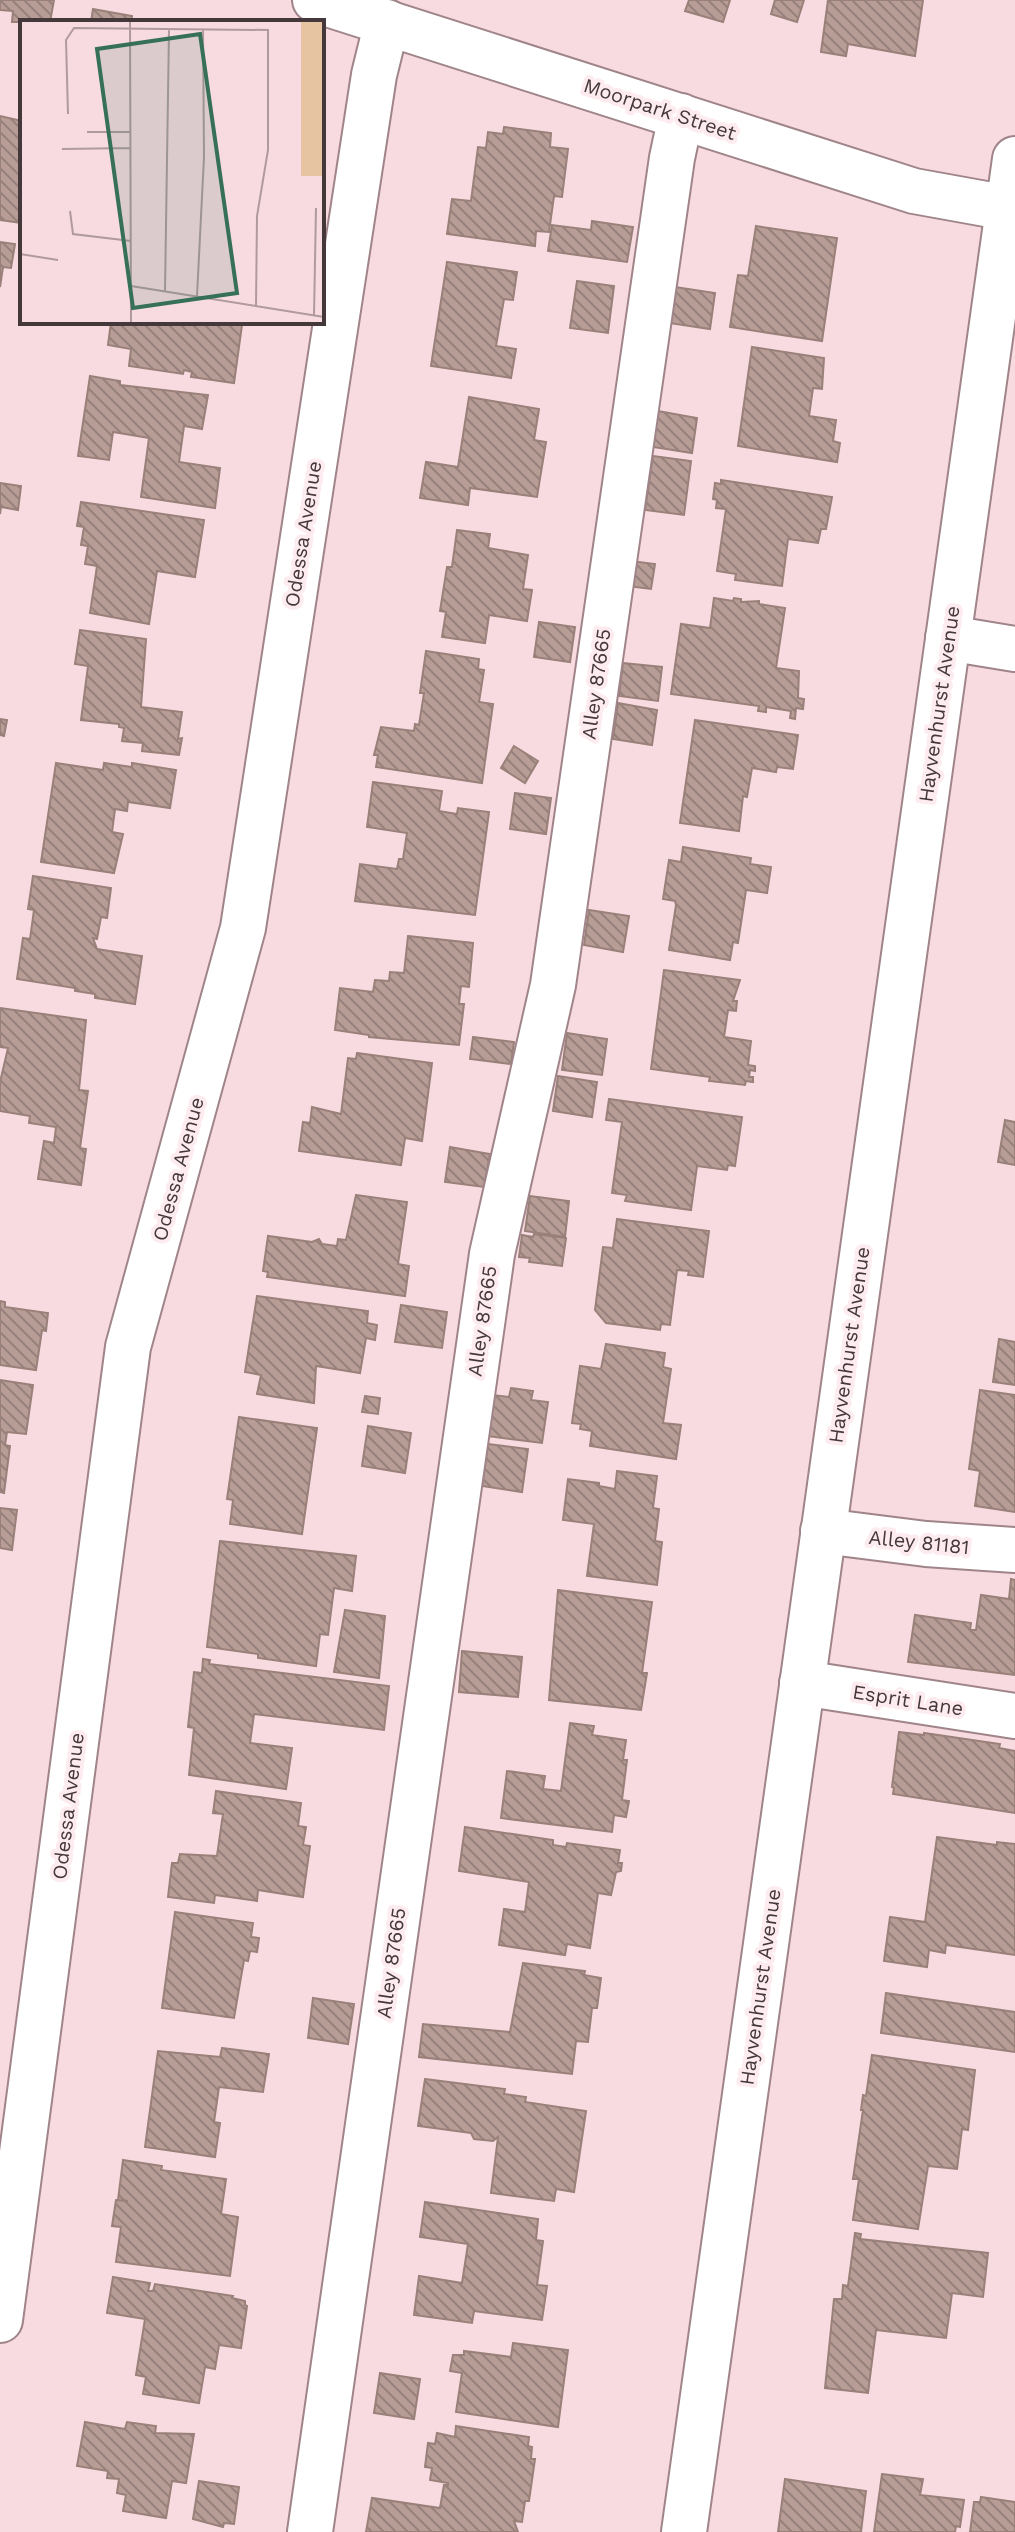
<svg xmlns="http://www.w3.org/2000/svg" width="1015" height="2532" viewBox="0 0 1015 2532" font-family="'Work Sans',sans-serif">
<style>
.building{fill:url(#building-back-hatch);stroke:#998079;stroke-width:2}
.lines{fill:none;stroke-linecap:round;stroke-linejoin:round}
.minor-casing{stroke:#9f858a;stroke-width:48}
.major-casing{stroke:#9f858a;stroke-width:48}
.minor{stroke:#fff;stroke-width:44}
.major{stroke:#fff;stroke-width:44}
.labels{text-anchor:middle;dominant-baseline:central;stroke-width:8;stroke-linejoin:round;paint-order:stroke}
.street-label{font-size:20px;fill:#44383b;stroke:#fdebef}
.inset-road{fill:none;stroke:#b09a9f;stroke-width:2}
.view{fill:#367059;fill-opacity:0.15;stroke:#367059;stroke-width:4}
.inset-edge{fill:none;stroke:#44383b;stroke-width:4}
</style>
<defs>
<pattern id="building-back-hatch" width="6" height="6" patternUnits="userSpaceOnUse" patternTransform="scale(2)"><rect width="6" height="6" fill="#b79d96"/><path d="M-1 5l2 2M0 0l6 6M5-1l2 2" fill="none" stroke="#96817c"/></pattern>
</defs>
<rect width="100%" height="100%" fill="#f8dbe1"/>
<g class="building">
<path d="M0,0H54L50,22H12L13,11L0,10Z"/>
<path d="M689,0H730L723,22L685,11Z"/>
<path d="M775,0H804L797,22L771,14Z"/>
<path d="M828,0H923L915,56L848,44L846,56L821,52Z"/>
<path d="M93,9L132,16L131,22H91Z"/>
<path d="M0,116L22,121V223L0,220Z"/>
<path d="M504,127L551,133L550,147L568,149L562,197L554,196L549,232L536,231L535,246L447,234L452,199L471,201L478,147L486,148L488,132L503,134Z"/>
<path d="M592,221L633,227L627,262L548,251L552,225L591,230Z"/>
<path d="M756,226L837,238L822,341L730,327L738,275L748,276Z"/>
<path d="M0,242L15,244L11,268L3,267L0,287Z"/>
<path d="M447,262L517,272L513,300L504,299L496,346L516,349L511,378L431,366Z"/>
<path d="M577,281L614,286L608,333L570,328Z"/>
<path d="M675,287L715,293L710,329L669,323Z"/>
<path d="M111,322H228L242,325L234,383L191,377L192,372L184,370L183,374L129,366L131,349L108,345Z"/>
<path d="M752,347L824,358L822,389L813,388L809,416L836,420L833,441L840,443L837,462L738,446Z"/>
<path d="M90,376L120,381V385L208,395L202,429L184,426L179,462L220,468L215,508L141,497L149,438L113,432L109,460L78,456Z"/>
<path d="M469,397L539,409L534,440L546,442L537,497L470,488L468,505L420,498L426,462L458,467Z"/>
<path d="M658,411L697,418L692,453L653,447Z"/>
<path d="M653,456L691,461L684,515L645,510Z"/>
<path d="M721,480L832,497L826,529H821L818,543L788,539L782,586L735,580L736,574L717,571L726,509L716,508L717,500L713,499L715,483L721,484Z"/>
<path d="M0,483L21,486L18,510L1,507L0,514Z"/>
<path d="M81,502L204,520L195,577L157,571L149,624L90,613L97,566L85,564L88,546L81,545L84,527L77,526Z"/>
<path d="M457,530L490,534L488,548L528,555L523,589L532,590L527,621L489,615L485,643L442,637L446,612L440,611L447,567H452Z"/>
<path d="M631,561L655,564L651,589L627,586Z"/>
<path d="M714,598L733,601L734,598L741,599V602L759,601V604L785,608L776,668L799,671L798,698L804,699L803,709L796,708L795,719L790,718L791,711L766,707V712L758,711L759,706L671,694L681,624L710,628Z"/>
<path d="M539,622L575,627L570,662L534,657Z"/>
<path d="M80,630L146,639L141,707L182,712L178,739L182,738L179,755L142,751L143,743L122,741L124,728L119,727V724L81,720L88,666L75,664Z"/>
<path d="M426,651L479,659L478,669L484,670L479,702L493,704L482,783L376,767L378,755H374L381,727L414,731L415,724L419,725L424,693H420Z"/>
<path d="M623,663L662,667L658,701L619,696Z"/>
<path d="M618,703L657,710L652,745L613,739Z"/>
<path d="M0,719L7,720L4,736L0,735Z"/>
<path d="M695,720L798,735L793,769L777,767L776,772L752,768L747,797L743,796L739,831L680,823Z"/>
<path d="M514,746L538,761L525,783L501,768Z"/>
<path d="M56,763L103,770L104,763L132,767V763L176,770L170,808L128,802L127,811L115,809L112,832L123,834L114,873L41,862Z"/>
<path d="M373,782L442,791L439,811L457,814L458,808L489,812L475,915L355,901L360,864L397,869L399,859H403L407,833L367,827Z"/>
<path d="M515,793L551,798L546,834L510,829Z"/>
<path d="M683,847L751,858L750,864L771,867L767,893L746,890L738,943L733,942L730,960L669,950L676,905L675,901L663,899L669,860L681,862Z"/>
<path d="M33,876L111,888L107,918L101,917L97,939L93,938L97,949L142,956L135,1004L95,998V994L75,991V988L17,979L23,938L30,939L34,910L28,909Z"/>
<path d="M589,910L629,916L623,952L584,945Z"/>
<path d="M408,936L473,943L469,987L461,986L459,1004H464L459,1045L369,1037V1035L335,1030L340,988L373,992L375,980L389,981L390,972L404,973Z"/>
<path d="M664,970L740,980L733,1001H737L736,1011L728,1010L724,1037L751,1041L748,1065L755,1066V1071L750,1070L749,1077H753V1082L746,1081L745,1085L709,1081L710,1077L651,1069Z"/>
<path d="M0,1008L86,1020L79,1090L88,1091L80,1148L86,1149L81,1185L38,1179L44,1141L54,1143L56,1127L29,1123L30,1116L0,1111V1082L8,1048L0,1047Z"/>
<path d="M567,1033L607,1039L602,1075L562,1070Z"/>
<path d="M473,1037L514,1042L511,1064L470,1059Z"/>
<path d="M357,1053L432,1063L422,1141L405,1138L401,1165L299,1151L303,1122L310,1123L312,1107L341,1114L348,1058L356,1059Z"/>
<path d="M558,1076L597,1082L592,1117L553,1111Z"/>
<path d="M609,1099L742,1117L735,1166L728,1165L727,1170L697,1166L691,1210L625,1201L627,1195L612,1193L622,1122L606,1120Z"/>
<path d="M1005,1120L1015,1122V1165L998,1162Z"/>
<path d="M450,1147L490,1154L484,1187L445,1182Z"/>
<path d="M356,1195L407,1202L398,1264L409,1266L405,1296L267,1277L268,1272L263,1271L268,1236L312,1242L319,1239L322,1244L337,1246L338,1239L346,1240Z"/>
<path d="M530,1196L569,1201L565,1237L525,1231Z"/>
<path d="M617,1219L709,1231L703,1277L688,1275L689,1271L677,1270L670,1325L661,1324L660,1330L606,1323L595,1310L603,1247L613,1248Z"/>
<path d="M534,1234L566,1238L562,1266L529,1262L530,1258L519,1257L522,1235L533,1237Z"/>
<path d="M257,1296L368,1311L367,1323L377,1325L375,1340L366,1338L360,1373L316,1366L314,1403L257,1394L261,1375L245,1372Z"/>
<path d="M0,1301L5,1302V1307L48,1313L46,1331L42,1330L36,1370L0,1365Z"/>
<path d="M401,1305L447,1312L442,1348L395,1342Z"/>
<path d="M999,1339L1015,1342V1385L993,1382Z"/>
<path d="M606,1344L665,1353L663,1367L671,1369L663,1423L681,1425L676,1459L590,1446L592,1431L580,1429L581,1424L572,1423L580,1366L601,1369Z"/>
<path d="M0,1380L33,1385L26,1434L7,1432L5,1445L10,1446L4,1493L0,1492Z"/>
<path d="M511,1388L533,1391L531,1400L548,1402L542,1443L487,1436L493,1395L509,1397Z"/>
<path d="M980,1390L1015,1395V1512L975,1506L980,1471L969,1469Z"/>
<path d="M365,1396L380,1398L378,1414L362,1412Z"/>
<path d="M239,1417L317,1428L302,1534L230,1524L233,1500L227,1499Z"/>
<path d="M368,1426L411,1433L405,1473L362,1466Z"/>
<path d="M488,1444L528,1449L522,1492L482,1486Z"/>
<path d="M617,1471L657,1476L653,1508L659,1509L655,1541L662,1542L657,1585L587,1576L594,1524L563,1520L568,1479L599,1483V1486L615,1489Z"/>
<path d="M0,1508L17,1510L12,1550L0,1548Z"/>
<path d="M220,1541L356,1556L352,1591L334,1588L328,1635L320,1634L316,1666L258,1658V1654L207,1647Z"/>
<path d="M1011,1579L1015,1580V1675L908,1662L915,1615L971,1623L970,1630H976L981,1595L1009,1599Z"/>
<path d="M558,1590L652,1602L642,1673H647L641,1710L549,1700Z"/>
<path d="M345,1610L385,1616L379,1678L334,1672Z"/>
<path d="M462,1651L522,1657L518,1697L459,1692Z"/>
<path d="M203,1659L210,1660L209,1664L389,1686L384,1730L254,1714L250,1743L292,1748L286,1789L189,1775L194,1728L188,1727L194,1672L202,1673Z"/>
<path d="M570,1723L594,1726L592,1735L626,1740L623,1760H627L622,1800L629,1801L626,1817L614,1815L612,1832L501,1818L507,1771L545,1776L543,1789L561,1791Z"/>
<path d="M899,1732L924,1735V1733L1000,1744L999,1748L1015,1751V1813L893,1794L894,1788L892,1787Z"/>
<path d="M216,1791L301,1803L298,1826L306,1827L303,1845L310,1846L303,1897L258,1890L257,1901L215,1895L214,1903L168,1897L172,1863H178L180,1854L217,1856L223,1814L213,1813Z"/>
<path d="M465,1827L553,1840V1845L566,1847L567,1843L620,1850L618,1863H622L621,1871L616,1872L611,1895L598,1893L590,1948L567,1944L565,1955L499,1945L504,1909L525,1912L529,1882L459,1871Z"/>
<path d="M937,1837L997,1845V1842L1015,1844V1955L946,1945L945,1953L929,1950L927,1967L884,1961L890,1917L925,1922Z"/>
<path d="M175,1912L253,1923L251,1937L259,1938L257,1952L250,1951L248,1961L244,1960L234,2018L162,2008Z"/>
<path d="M523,1963L585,1971L584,1975L601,1978L597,2008H592L588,2042L576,2041L572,2074L419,2057L423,2024L510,2032Z"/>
<path d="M886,1993L1015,2012V2052L881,2033Z"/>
<path d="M313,1998L354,2004L348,2044L308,2038Z"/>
<path d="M222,2048L269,2054L263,2092L219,2087L214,2122L220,2123L215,2157L145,2147L158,2051L220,2057Z"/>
<path d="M872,2055L975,2070L968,2130L962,2129L957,2169L928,2166L918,2229L853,2220L859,2179H853L863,2110H861L863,2095L866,2096Z"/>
<path d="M425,2079L505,2089L504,2094L526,2097L525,2102L586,2111L574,2192L556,2189L554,2201L491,2193L498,2137L493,2141L474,2139L471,2133L418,2126Z"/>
<path d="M123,2160L162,2166L161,2170L226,2179L221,2214L238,2217L230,2276L116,2262L121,2227L112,2226L116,2200L128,2201L118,2200Z"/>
<path d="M425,2202L538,2219L536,2240L543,2241L537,2285L547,2286L542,2320L474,2311L472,2323L414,2315L419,2276L462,2283L468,2244L420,2237Z"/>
<path d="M855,2233L861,2234L860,2239L988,2253L983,2297L952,2293L946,2338L876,2330L868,2393L825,2388L834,2299H842L843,2285L848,2286Z"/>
<path d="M113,2277L150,2283L148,2291H153L155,2284L233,2296L232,2298L245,2301V2305L247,2306L241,2348L219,2345L215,2369L205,2367L199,2403L143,2394L146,2377L136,2375L145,2319L107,2313Z"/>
<path d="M513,2343L568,2350L558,2427L456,2412L462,2373L450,2371L453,2355H464V2351L511,2357Z"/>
<path d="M380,2373L420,2379L414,2419L374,2413Z"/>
<path d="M85,2422L125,2429L127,2422L156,2426L155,2433L194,2434L186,2483L172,2481L166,2518L123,2511L126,2495L117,2493L119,2479L107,2478L108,2471L77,2466Z"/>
<path d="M456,2426L529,2437L528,2446L532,2447L531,2459H535L529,2501H525L522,2522L514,2521L518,2532H366L372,2498L440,2508L444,2485H448V2483L430,2480L432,2468L425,2467L428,2443L435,2444L437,2433L455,2437Z"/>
<path d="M882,2474L923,2479L920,2495L964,2500L960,2527L956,2526L955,2532H874Z"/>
<path d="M785,2479L866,2491L861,2532H778Z"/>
<path d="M199,2481L239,2487L234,2524L224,2523L223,2527L193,2519Z"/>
<path d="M981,2497L1015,2502V2532H970L974,2502H980Z"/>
</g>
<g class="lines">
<g class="minor-casing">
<g id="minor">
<path d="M315,0L914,191L1008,208"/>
<path d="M948,638L1015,649"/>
<path d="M823,1531L926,1544L1015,1550"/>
<path d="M802,1683L1015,1716"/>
<path d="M0,2320L128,1347L243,928L374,75L387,22"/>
<path d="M310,2532L492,1254L553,985L672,158L681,116"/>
</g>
</g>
<g class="major-casing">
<path id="major" d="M684,2532L1015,159"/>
</g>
<use href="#minor" class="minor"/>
<use href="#major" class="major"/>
</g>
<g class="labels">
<g class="street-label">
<text transform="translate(660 109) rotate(18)">Moorpark Street</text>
<text transform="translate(303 534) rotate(-81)">Odessa Avenue</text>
<text transform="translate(596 684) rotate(-82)">Alley 87665</text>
<text transform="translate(939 704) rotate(-82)">Hayvenhurst Avenue</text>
<text transform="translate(178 1169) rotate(-75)">Odessa Avenue</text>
<text transform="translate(482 1321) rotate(-82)">Alley 87665</text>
<text transform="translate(849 1345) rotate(-82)">Hayvenhurst Avenue</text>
<text transform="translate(919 1542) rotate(6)">Alley 81181</text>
<text transform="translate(908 1700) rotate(9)">Esprit Lane</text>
<text transform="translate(68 1806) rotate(-83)">Odessa Avenue</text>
<text transform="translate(391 1963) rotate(-82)">Alley 87665</text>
<text transform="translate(760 1987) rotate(-82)">Hayvenhurst Avenue</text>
</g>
</g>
<g transform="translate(20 20)">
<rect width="304" height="304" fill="#f8dbe1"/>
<path d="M281,1H304V156H281Z" fill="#e6c4a1"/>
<path class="inset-road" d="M110,1L111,303M48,94L46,20L54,8L248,10V130L237,196L236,286M67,112H110M42,129L111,128M50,191L53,214L111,221M0,234L38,240M111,266L304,297M145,271L149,10M177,276L184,137L183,10M294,296L296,188"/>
<path class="view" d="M180,14L217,273L113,288L77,29Z"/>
<rect width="304" height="304" class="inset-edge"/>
</g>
</svg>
